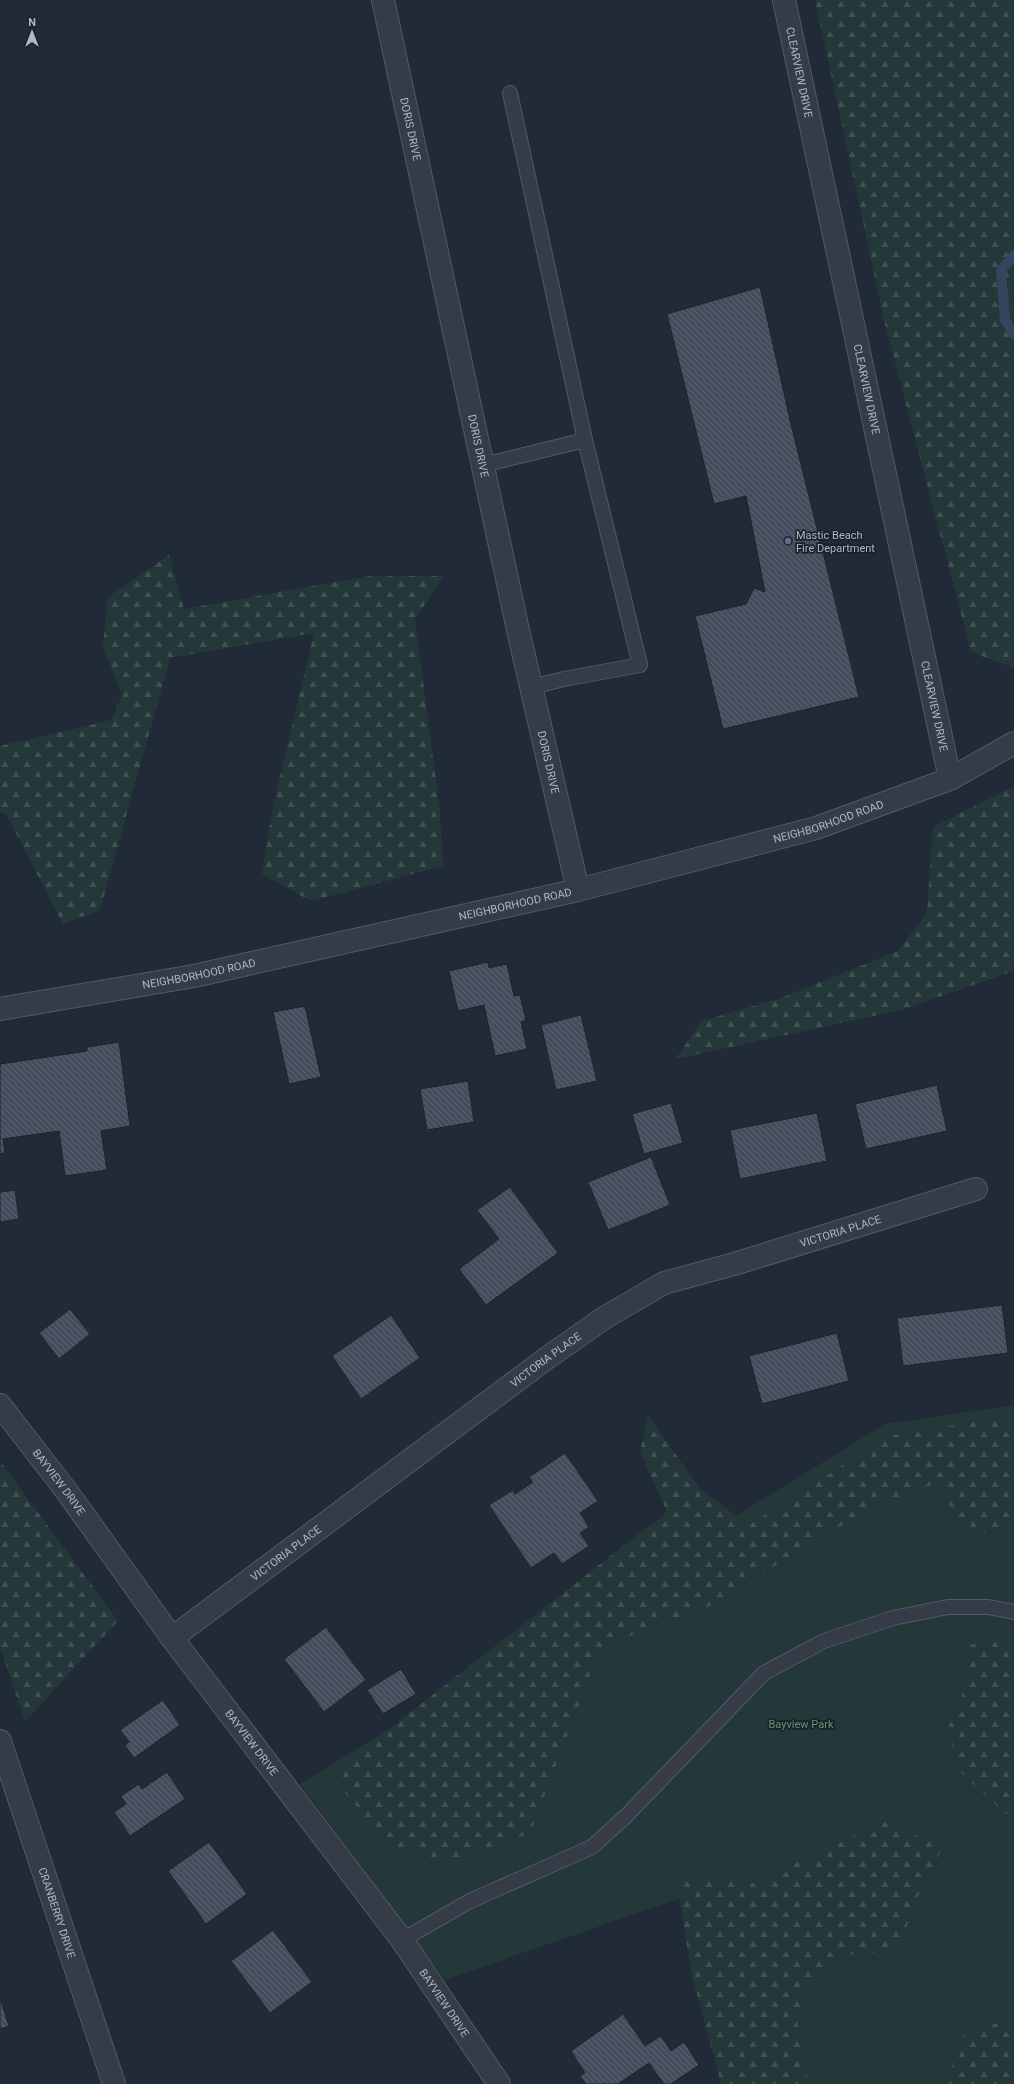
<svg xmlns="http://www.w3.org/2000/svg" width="1014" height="2084" viewBox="0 0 1014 2084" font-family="Roboto,sans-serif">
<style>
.green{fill:#243739}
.forest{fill:url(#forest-firs)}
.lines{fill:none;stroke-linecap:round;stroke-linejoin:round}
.stream{stroke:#36455e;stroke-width:10}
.building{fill:url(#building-back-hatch);stroke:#1c232e}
.service-casing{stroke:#525a65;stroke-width:16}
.minor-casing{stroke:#525a65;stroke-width:24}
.tertiary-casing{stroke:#525a65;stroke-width:24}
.service{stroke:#353c48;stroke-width:14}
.minor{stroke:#353c48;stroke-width:22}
.tertiary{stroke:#353c48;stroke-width:22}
.service-dot{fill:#5c6f8a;stroke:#1a212c;stroke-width:1.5}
.labels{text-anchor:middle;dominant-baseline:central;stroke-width:3.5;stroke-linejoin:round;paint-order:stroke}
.street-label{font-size:11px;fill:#afb7c4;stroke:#1a212c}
.poi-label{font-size:11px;fill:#afb7c4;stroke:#1a212c;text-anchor:start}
.park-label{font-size:11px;fill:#689473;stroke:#1a212c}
</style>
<defs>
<pattern id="forest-firs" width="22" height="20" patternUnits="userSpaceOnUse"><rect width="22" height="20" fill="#243739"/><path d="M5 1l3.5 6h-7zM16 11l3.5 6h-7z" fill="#415254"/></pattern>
<pattern id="building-back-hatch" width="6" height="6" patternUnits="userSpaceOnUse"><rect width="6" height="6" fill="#434d5c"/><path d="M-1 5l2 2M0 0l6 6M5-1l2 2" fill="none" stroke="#5c6472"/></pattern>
</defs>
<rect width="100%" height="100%" fill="#212a37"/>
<path class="green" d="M1014,1405V2084H735L681,1898L445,1980L300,1784L885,1424Z"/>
<g class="forest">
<path d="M815,0H1014V668L971,652L885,324Z"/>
<path d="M169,555L184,609L370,576H444L415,619L440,812L443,866L311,901L262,874L272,811L314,633L170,658L100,910L63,924L6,814L0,813V746L111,720L122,695L103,646L108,597Z"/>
<path d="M1014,786V971L901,1010L676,1059L701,1021L778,999L898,951L927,912L933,827Z"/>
<path d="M648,1415L700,1489L749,1525L889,1436L1000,1418L1014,1419V1531L986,1534L953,1517L942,1481L873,1506L701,1611L644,1627L597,1658L530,1833L450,1863L391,1846L330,1775L667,1512L640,1452Z"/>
<path d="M0,1461L118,1621L25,1721L0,1647Z"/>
<path d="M1003,1641L1014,1642V1812L1006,1814L957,1769L949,1726L962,1695L967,1663V1645Z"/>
<path d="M884,1822L943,1847L913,1906L899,1953H854L807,1981L797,2018L805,2073L810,2084H721L691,1972L677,1882L706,1875L764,1885L798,1862Z"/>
<path d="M1014,1993V2084H946L963,2036L1008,2019Z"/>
</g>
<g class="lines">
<path class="stream" d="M1014,255L1001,270L1005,320L1014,334"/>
</g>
<g class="building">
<path d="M760,287L791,424L859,697L723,729L695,616L746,604L754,588L765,592L746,496L714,504L667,314Z"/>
<path d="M488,962L489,968L507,964L514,996L520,995L526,1020L521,1022L527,1049L495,1056L484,1005L458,1011L449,971Z"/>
<path d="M305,1006L321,1077L289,1084L273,1012Z"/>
<path d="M581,1015L597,1081L556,1090L541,1025Z"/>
<path d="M119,1042L130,1126L101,1131L107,1170L65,1176L59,1131L3,1139L5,1153L0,1154V1064L87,1051V1047Z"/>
<path d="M468,1081L474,1122L427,1130L420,1089Z"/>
<path d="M937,1085L947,1131L866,1149L855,1104Z"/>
<path d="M671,1103L683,1143L644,1154L632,1114Z"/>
<path d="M817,1113L827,1161L740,1179L730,1130Z"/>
<path d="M651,1157L670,1205L608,1230L588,1182Z"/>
<path d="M510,1187L558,1253L486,1305L459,1269L499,1239L477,1210Z"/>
<path d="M15,1190L19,1219L0,1222V1192Z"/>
<path d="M1002,1305L1008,1353L903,1366L897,1318Z"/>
<path d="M70,1309L90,1334L59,1359L39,1333Z"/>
<path d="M391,1315L420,1358L361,1399L332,1356Z"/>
<path d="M837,1333L849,1381L762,1404L749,1356Z"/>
<path d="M565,1453L598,1501L580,1513L589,1527L580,1533L589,1546L562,1564L554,1553L531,1568L489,1505L513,1490L515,1494L533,1482L529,1477Z"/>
<path d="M326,1627L366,1680L324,1712L284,1659Z"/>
<path d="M401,1669L416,1694L383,1714L367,1690Z"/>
<path d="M163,1700L180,1725L134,1758L125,1745L129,1742L120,1730Z"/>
<path d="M167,1772L185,1799L130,1836L114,1812L126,1804L121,1796L139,1784L142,1789Z"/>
<path d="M209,1842L247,1894L206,1924L168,1871Z"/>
<path d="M273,1930L312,1982L270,2013L231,1961Z"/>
<path d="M0,1998L9,2026L0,2029Z"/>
<path d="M623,2014L645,2046L661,2036L671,2051L684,2042L699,2065L671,2084H664L649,2063L618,2084H586L580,2076L585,2073L571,2051Z"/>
</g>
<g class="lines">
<g class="service-casing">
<g id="service">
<path d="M510,93L585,440"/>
<path d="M483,465L585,440L640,665L564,679L531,687"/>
<path d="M402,1940L470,1901L592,1847L626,1816L764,1673L824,1641L893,1618L948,1607H988L1014,1612"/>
</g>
</g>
<g class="minor-casing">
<g id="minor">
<path id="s1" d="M383,0L518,630L578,890"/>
<path id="s2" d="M784,0L950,779"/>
<path id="s3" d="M0,1405L65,1489L172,1638L402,1940L499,2084"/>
<path id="s4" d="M172,1638L547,1358L604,1318L664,1283L734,1264L976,1189"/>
<path id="s5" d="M0,1741L114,2084"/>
</g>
</g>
<g class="tertiary-casing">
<g id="tertiary">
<path id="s6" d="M0,1009L194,976L578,890L816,828L950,779L1014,743"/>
</g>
</g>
<use href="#service" class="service"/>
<use href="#minor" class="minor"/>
<use href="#tertiary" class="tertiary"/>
</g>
<circle class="service-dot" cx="788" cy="541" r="4"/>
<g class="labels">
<g class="street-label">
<text stroke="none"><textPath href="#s2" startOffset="74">CLEARVIEW DRIVE</textPath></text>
<text stroke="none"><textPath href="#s1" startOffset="132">DORIS DRIVE</textPath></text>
<text stroke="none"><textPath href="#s2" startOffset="398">CLEARVIEW DRIVE</textPath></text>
<text stroke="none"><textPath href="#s1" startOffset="456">DORIS DRIVE</textPath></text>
<text stroke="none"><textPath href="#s2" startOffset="722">CLEARVIEW DRIVE</textPath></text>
<text stroke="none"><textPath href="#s1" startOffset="780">DORIS DRIVE</textPath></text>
<text stroke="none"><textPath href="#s6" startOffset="850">NEIGHBORHOOD ROAD</textPath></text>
<text stroke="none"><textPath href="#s6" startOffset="526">NEIGHBORHOOD ROAD</textPath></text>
<text stroke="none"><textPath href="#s6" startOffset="202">NEIGHBORHOOD ROAD</textPath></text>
<text stroke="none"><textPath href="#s4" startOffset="791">VICTORIA PLACE</textPath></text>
<text stroke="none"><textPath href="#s4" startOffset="466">VICTORIA PLACE</textPath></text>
<text stroke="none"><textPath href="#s3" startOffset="97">BAYVIEW DRIVE</textPath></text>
<text stroke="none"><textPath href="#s4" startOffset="142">VICTORIA PLACE</textPath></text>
<text stroke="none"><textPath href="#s3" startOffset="421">BAYVIEW DRIVE</textPath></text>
<text stroke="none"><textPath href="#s5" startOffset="181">CRANBERRY DRIVE</textPath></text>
<text stroke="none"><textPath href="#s3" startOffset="745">BAYVIEW DRIVE</textPath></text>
</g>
<g class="poi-label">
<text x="796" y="535">Mastic Beach<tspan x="796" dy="13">Fire Department</tspan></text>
</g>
<g class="park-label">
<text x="801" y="1724">Bayview Park</text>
</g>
</g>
<g transform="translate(32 32)" stroke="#1a212c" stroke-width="3" paint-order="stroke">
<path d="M0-3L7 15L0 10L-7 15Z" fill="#afb7c4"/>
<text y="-6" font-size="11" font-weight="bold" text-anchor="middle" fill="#afb7c4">N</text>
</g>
</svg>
